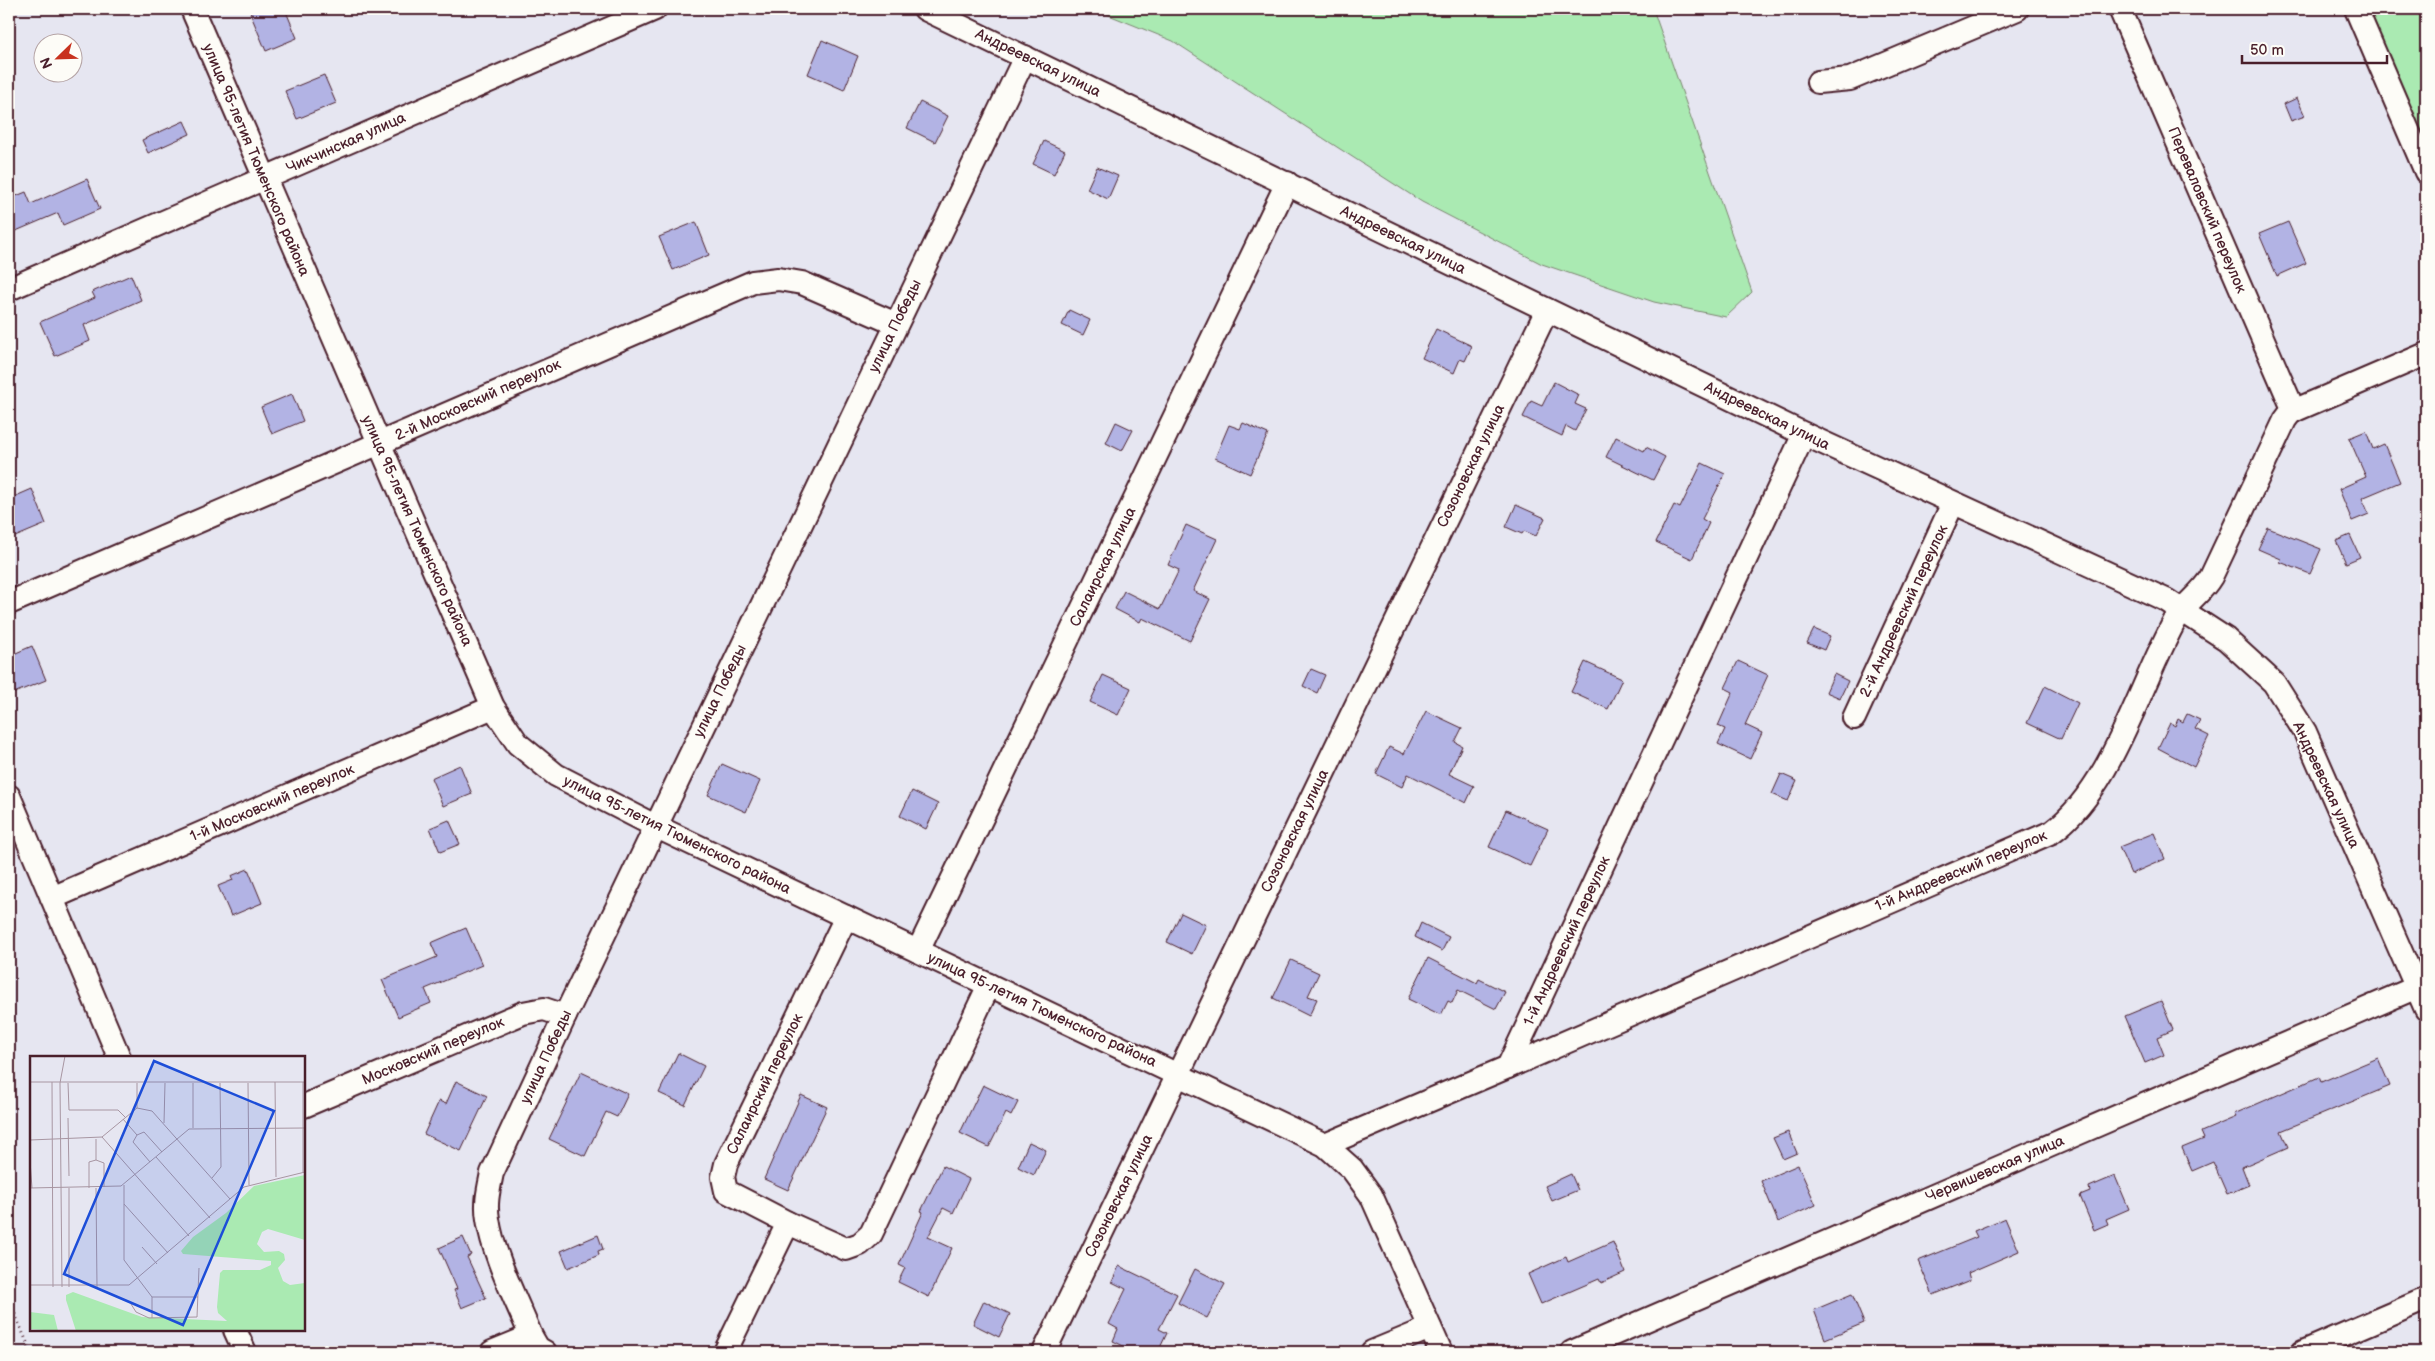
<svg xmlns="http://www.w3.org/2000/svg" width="2435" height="1361" viewBox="0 0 2435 1361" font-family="'Balsamiq Sans',sans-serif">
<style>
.green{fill:#aaeab2;stroke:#7a846e}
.building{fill:#b2b3e4;stroke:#4a1f2b}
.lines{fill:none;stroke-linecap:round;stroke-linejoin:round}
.minor-casing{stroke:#4a1f2b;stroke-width:26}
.path{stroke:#4a1f2b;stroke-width:3;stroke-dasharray:1 4;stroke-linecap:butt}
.minor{stroke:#fdfcf7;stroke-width:22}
.labels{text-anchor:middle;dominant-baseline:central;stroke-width:4;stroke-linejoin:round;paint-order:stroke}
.street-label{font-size:15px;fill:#4a1f2b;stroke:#fdfcf7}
.inset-road{fill:none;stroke:#a896a2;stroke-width:1}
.view{fill:#1d4ed8;fill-opacity:0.15;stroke:#1d4ed8;stroke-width:2.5}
.inset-edge{fill:none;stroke:#4a1f2b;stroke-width:2.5}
</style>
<rect width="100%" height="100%" fill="#e6e6f1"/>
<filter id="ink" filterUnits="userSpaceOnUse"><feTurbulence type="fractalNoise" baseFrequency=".02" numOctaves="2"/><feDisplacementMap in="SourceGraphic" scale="10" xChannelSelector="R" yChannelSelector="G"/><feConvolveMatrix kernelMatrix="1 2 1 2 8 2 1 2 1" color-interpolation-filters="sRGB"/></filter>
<g filter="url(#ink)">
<g class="green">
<path d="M1094,9H1653L1752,292L1726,317L1654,302L1542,264L1422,202L1173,41Z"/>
<path d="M2365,9H2426V150Z"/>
</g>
<g class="building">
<path d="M261,9H285L297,38L266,51L250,13Z"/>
<path d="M822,40L858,56L844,90L808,74Z"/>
<path d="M324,75L336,103L297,119L285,91Z"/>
<path d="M2297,98L2305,116L2291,121L2284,104Z"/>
<path d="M920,102L948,116L935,142L907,128Z"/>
<path d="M184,121L190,134L148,153L142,140Z"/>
<path d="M1044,141L1065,151L1054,174L1033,164Z"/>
<path d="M1097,167L1118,176L1108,199L1087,189Z"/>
<path d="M87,179L100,209L63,225L58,213L9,234V199L26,192L31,204Z"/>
<path d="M696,222L709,255L673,270L659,237Z"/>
<path d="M2288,222L2306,263L2277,276L2259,234Z"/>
<path d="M131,275L141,300L84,325L90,341L55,356L40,322L95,298L92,292Z"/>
<path d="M1069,310L1090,320L1083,335L1062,325Z"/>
<path d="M1436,329L1472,346L1465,361L1460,359L1454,373L1422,358Z"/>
<path d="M1554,382L1579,395L1575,404L1586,409L1575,431L1566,426L1562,436L1523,417L1531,401L1542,406Z"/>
<path d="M292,394L303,421L272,434L261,407Z"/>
<path d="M1116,422L1133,430L1122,451L1106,443Z"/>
<path d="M1243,423L1268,434L1250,474L1215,458L1229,425L1240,429Z"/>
<path d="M2366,431L2373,449L2384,444L2400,482L2362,498L2369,514L2352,521L2339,489L2366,477L2349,438Z"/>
<path d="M1616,437L1644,451L1646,447L1665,457L1653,480L1606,457Z"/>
<path d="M1702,463L1725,474L1702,519L1709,523L1692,559L1656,542L1674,505L1680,508Z"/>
<path d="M32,489L46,524L15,537L9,521V499Z"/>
<path d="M1516,505L1545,518L1536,536L1524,531L1522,534L1506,527Z"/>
<path d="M1186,525L1217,539L1193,591L1210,599L1190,641L1142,618L1140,622L1115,609L1124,591L1160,609L1179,570L1168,565Z"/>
<path d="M2268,528L2321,549L2310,574L2280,562L2281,559L2258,549Z"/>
<path d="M2350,535L2360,557L2346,563L2336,541Z"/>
<path d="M1814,629L1830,636L1824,650L1807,643Z"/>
<path d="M32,646L46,680L9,695V656Z"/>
<path d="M1738,661L1768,675L1745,725L1762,733L1750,759L1718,744L1725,729L1718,726L1733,692L1725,688Z"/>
<path d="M1585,662L1622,679L1608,709L1571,692Z"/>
<path d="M1311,669L1325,675L1317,693L1303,686Z"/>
<path d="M1834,674L1848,681L1840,698L1826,692Z"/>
<path d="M1103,675L1131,688L1118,715L1090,702Z"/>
<path d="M2045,686L2078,703L2061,739L2027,723Z"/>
<path d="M1426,711L1462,728L1455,742L1462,746L1449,774L1474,786L1466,803L1408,774L1402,787L1376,774L1389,747L1404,754Z"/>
<path d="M2187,714L2200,720L2195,729L2209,736L2194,767L2158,748L2170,723L2175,726L2178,719L2183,722Z"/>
<path d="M722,764L760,781L746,812L708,795Z"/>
<path d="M460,765L472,794L443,806L431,778Z"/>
<path d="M1781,774L1797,781L1788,801L1772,794Z"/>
<path d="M912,791L938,804L926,829L900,816Z"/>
<path d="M1506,810L1548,829L1530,866L1489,847Z"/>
<path d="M449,820L460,844L440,852L430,828Z"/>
<path d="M2154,833L2165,859L2131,874L2119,847Z"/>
<path d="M248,869L262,903L231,916L218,886L233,880L231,876Z"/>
<path d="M1181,913L1206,925L1192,954L1167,942Z"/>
<path d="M1421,923L1449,937L1442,951L1415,937Z"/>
<path d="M466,928L482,965L425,989L431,1003L398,1017L382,980L437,957L431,943Z"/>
<path d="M1428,958L1477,983L1479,979L1505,992L1496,1009L1458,990L1452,1003L1448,1001L1441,1015L1408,999Z"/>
<path d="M1291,960L1319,973L1308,996L1317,999L1309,1016L1273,998Z"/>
<path d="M2161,1001L2173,1030L2157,1037L2164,1055L2145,1063L2125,1016Z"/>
<path d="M678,1053L704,1066L685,1105L659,1093Z"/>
<path d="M2378,1058L2390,1086L2281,1131L2288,1147L2242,1167L2249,1185L2227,1194L2213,1162L2192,1171L2182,1148L2204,1139L2201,1132L2236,1117L2234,1114L2319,1077L2321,1082Z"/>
<path d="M581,1072L628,1094L617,1117L606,1112L585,1156L549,1139Z"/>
<path d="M456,1081L487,1096L461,1151L424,1134L439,1101L446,1104Z"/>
<path d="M983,1085L1018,1102L1011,1116L1006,1113L989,1147L960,1133Z"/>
<path d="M801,1095L827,1107L788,1190L764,1179Z"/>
<path d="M1788,1132L1797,1153L1783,1159L1773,1138Z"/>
<path d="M1029,1142L1046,1150L1034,1175L1018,1167Z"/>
<path d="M1798,1165L1816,1205L1778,1222L1761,1181Z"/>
<path d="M943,1166L969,1179L953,1213L943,1208L928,1237L952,1248L929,1297L898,1282L905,1268L899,1265L923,1212L921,1211Z"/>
<path d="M1571,1174L1578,1190L1552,1201L1545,1186Z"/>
<path d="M2115,1176L2129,1209L2106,1219L2108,1224L2094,1230L2080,1196L2090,1192L2089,1187Z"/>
<path d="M2005,1218L2019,1251L1968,1273L1970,1280L1933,1295L1918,1261L1977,1237L1974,1231Z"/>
<path d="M598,1235L603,1249L598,1251L599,1255L568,1268L561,1251Z"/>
<path d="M463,1237L471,1255L467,1257L486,1298L462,1308L454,1290L457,1289L439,1248Z"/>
<path d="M1613,1242L1625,1272L1601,1283L1599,1279L1541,1304L1528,1274L1566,1257L1568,1262Z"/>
<path d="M1119,1266L1177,1294L1159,1329L1167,1333L1158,1352H1136L1113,1341L1118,1329L1109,1324L1126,1289L1112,1282Z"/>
<path d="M1195,1269L1225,1284L1207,1318L1178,1303Z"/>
<path d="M1852,1294L1864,1323L1825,1339L1814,1310Z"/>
<path d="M984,1301L1010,1314L999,1337L973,1324Z"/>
</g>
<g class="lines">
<g class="minor-casing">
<g id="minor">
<path d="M192,9L493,707L518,744L556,775L655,826L1325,1145L1352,1169L1371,1195L1441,1352"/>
<path d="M925,9L1804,434L2166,600L2226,639L2274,683L2305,732L2426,1009"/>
<path d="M2120,9L2294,411"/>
<path d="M2356,9L2426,172"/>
<path d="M1818,82L1850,79L2017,9"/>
<path d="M9,289L655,9"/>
<path d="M9,603L753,282L778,279L802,283L896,324"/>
<path d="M1854,718L1953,503"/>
<path d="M9,796L119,1057"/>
<path d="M52,898L493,707"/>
<path d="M918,951L1287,183"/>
<path d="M1508,1067L2052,832C2114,786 2139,684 2177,617C2184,604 2201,594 2211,577L2285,420L2291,412L2426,354"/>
<path d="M304,1106L523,1013L544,1009L565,1016"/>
<path d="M1325,1145L1508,1067L1804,434"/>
<path d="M788,1223L846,1249L860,1244L871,1234L989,985"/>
<path d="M235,1330L245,1352"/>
<path d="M531,1336C517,1301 493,1256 488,1219C485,1203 489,1188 492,1173L565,1016L1025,57"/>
<path d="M492,1352L531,1336L538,1348L545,1352"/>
<path d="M725,1352L788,1223L726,1191L723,1177L726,1164L846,917"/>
<path d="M1044,1352L1547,310"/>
<path d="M1372,1352L1430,1328"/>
<path d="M1572,1352L2417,987"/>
<path d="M2303,1352L2426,1299"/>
</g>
</g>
<path class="path" d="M9,1300L31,1352"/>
<use href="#minor" class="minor"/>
</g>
</g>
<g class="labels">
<g class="street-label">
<text transform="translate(1038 63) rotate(26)">Андреевская улица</text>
<text transform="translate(346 143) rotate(-24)">Чикчинская улица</text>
<text transform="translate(256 160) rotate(67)">улица 95-летия Тюменского района</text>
<text transform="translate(2207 210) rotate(67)">Переваловский переулок</text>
<text transform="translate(1403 240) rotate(26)">Андреевская улица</text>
<text transform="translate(895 326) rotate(-64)">улица Победы</text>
<text transform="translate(478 400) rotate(-24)">2-й Московский переулок</text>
<text transform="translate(1767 416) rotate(26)">Андреевская улица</text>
<text transform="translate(1471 466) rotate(-64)">Созоновская улица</text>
<text transform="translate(417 531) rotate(66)">улица 95-летия Тюменского района</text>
<text transform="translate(1103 567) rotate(-64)">Салаирская улица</text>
<text transform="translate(1904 611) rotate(-65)">2-й Андреевский переулок</text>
<text transform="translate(720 691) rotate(-64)">улица Победы</text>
<text transform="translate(2326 785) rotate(65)">Андреевская улица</text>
<text transform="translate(272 803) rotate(-23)">1-й Московский переулок</text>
<text transform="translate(1295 831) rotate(-64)">Созоновская улица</text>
<text transform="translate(677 835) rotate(26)">улица 95-летия Тюменского района</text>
<text transform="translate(1961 871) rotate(-23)">1-й Андреевский переулок</text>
<text transform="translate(1567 941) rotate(-65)">1-й Андреевский переулок</text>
<text transform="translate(1042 1010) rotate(25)">улица 95-летия Тюменского района</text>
<text transform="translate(433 1051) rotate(-23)">Московский переулок</text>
<text transform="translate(546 1057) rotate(-65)">улица Победы</text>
<text transform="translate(765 1084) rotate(-64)">Салаирский переулок</text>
<text transform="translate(1995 1169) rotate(-23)">Червишевская улица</text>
<text transform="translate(1119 1196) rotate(-64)">Созоновская улица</text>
</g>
</g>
<g transform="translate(30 1056)">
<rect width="275" height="275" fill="#e6e6f1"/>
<path d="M275,119V184L238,173L232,176L227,188L234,196L249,195L254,198L255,204L248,212L253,225L260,229L275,227V275H46L36,244V239L43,236L112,261L197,265L188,257L187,251L190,217L193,214H230L241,209V205L153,198L151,195L163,181L196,157L224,130ZM0,256L24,259L28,275L0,273Z" fill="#aaeab2"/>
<path class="inset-road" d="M0,26H275M22,26L23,231M245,26L246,121M273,26V116M38,27L39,54H88L95,61M163,27V72M218,27L219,129M107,52L122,55L200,143M38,62L39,120M93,63L107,79L114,76L132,96M134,67L135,27M107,79L103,86L120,106M72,81L159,180M66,83V104L74,107V131M0,84L72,81L107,52V27M126,101L180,162M0,105L2,132M182,122L191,111L190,27M94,129V148L138,197M0,132L91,130L159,73L275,72M39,132V231M59,132V106L66,104M66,132L67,231M94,148V204L122,241V262M112,191L127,208M0,229H99L214,131L275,116M32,231L30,27L35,0M122,241H168M101,248L106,256L119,262L167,261L169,212"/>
<path class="view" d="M124,5L244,55L153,269L34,218Z"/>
<rect width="275" height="275" class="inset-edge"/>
</g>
<rect width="2435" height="1361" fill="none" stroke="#fdfcf7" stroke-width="30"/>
<rect x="15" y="15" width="2405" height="1331" fill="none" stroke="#4a1f2b" stroke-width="2" filter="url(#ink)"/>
<g transform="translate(58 58) rotate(247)"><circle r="24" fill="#fdfcf7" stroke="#b5a4a5"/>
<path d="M0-4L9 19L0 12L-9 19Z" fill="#c8321e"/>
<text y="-8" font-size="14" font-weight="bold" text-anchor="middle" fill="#4a1f2b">N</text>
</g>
<path d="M2242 55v8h145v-8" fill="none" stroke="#4a1f2b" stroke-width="2.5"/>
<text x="2250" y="55" font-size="15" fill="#4a1f2b" stroke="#fdfcf7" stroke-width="4" paint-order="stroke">50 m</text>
</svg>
